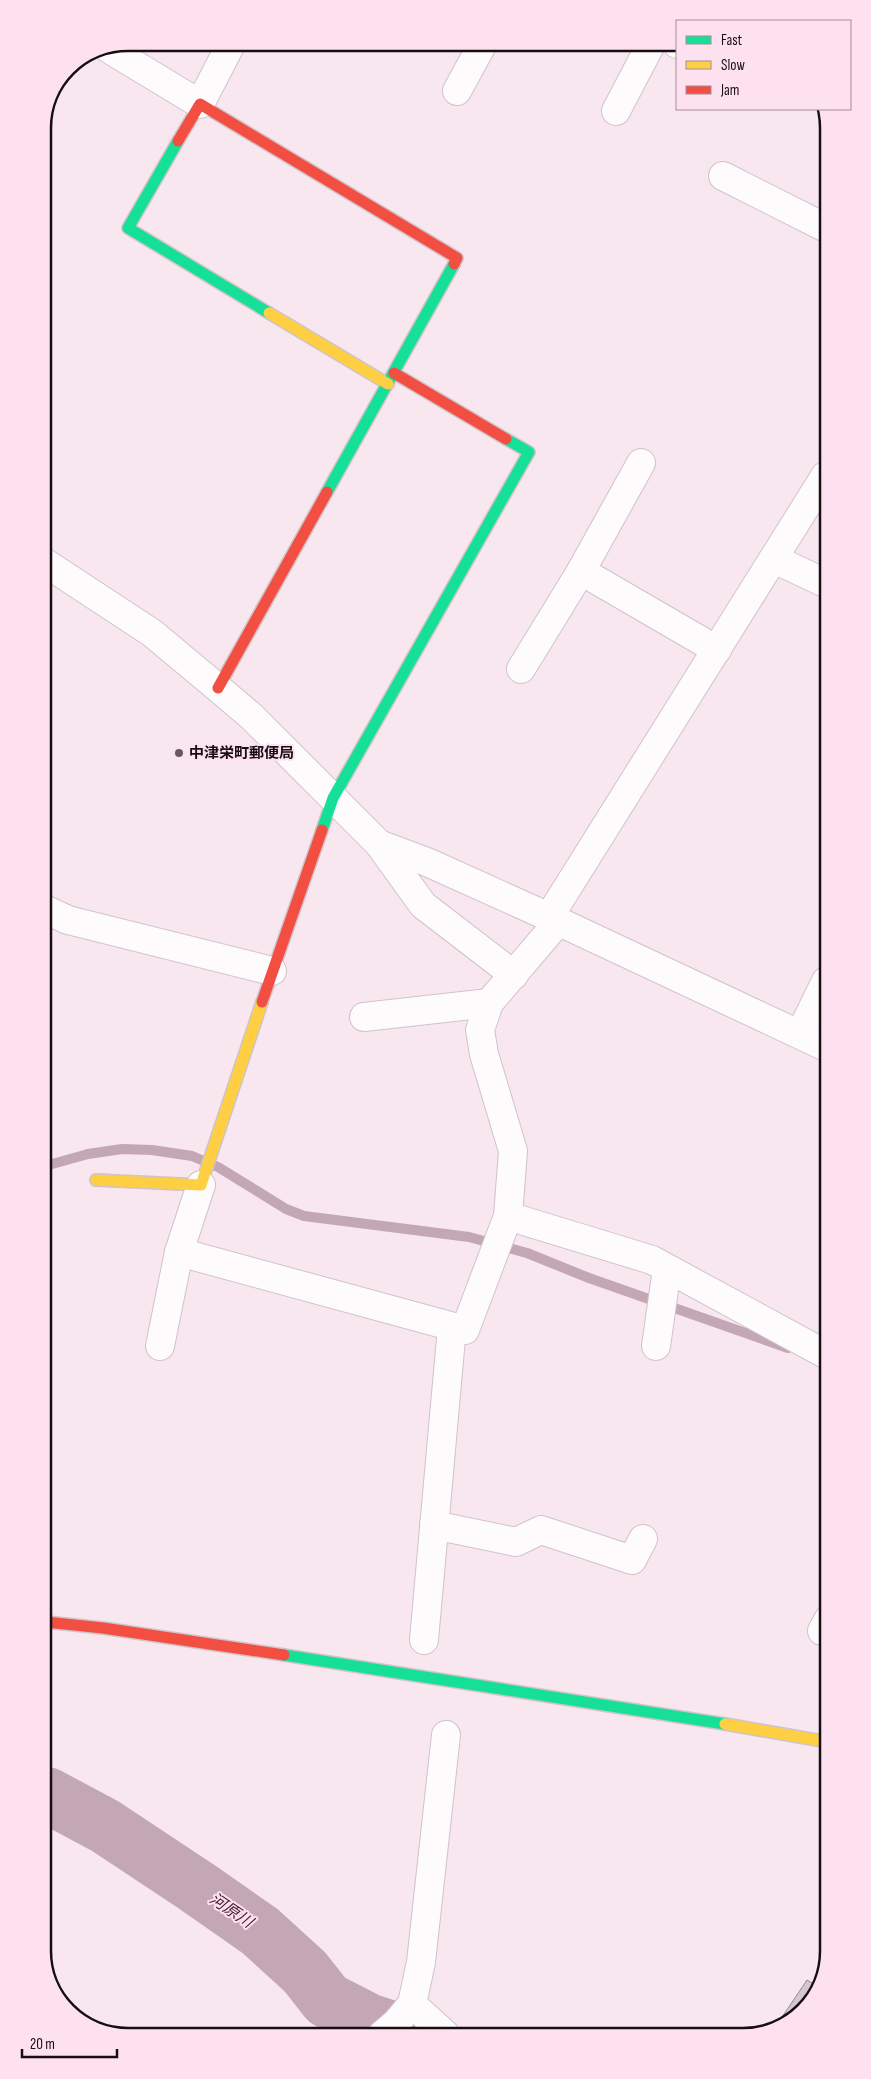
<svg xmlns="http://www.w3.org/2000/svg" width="871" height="2079" viewBox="0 0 871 2079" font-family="'Sofia Sans Condensed','Noto Sans JP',sans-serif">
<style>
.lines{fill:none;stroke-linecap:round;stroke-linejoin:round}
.stream{stroke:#c4a7b5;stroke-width:10}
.river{stroke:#c4a7b5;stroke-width:56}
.building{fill:#d4c7cd;stroke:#948b90}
.street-casing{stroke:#d0c3c9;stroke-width:30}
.fast-casing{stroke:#d0c3c9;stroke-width:14}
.slow-casing{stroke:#d0c3c9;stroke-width:14}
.jam-casing{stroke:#d0c3c9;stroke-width:14}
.street{stroke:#fefbfd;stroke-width:28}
.fast{stroke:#16e098;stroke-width:11}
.slow{stroke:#ffcf43;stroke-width:11}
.jam{stroke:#f24e42;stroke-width:11}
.poi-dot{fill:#665a60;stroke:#fee1ef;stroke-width:2}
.labels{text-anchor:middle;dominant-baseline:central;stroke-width:4;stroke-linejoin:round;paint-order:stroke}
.poi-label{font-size:15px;font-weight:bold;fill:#170e13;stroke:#fee1ef;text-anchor:start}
.water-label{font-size:16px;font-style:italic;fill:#4d203a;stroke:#fee1ef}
.rim{fill:none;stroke:#170e13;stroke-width:2.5}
</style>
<rect width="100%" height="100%" fill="#f8e7ef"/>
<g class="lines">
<path class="stream" d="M45,1166L88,1154L122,1149L152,1150L192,1156L218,1167L286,1209L304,1216L469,1237L527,1253L589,1278L788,1348"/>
<path class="river" d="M47,1795L105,1826L197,1887L260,1931L305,1972L327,2000L368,2021L407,2034"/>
</g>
<path class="building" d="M807,1980L817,1986L811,2003L774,2029Z"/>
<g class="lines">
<g class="street-casing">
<g id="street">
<path d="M677,43V44"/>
<path d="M109,49L200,104L229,48"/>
<path d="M457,91L482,45"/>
<path d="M616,111L651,44"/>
<path d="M723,176L824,227"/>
<path d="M641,463L581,571L717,650"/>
<path d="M774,559L825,583"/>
<path d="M44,562L152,633L218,688L251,716L379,844L427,862L549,917L826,1047"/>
<path d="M521,669L581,571"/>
<path d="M379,844L423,905L514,975"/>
<path d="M44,909L68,920L272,971"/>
<path d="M549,917L825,476"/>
<path d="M364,1017L489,1003"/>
<path d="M800,1034L826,981"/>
<path d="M508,1216L652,1260L827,1355"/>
<path d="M179,1252L465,1330L508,1216L513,1151L484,1054L480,1030L489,1003L558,922"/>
<path d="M160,1346L179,1252L201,1185"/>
<path d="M656,1346L667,1269"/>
<path d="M434,1525L516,1542L541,1530L632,1560L643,1539"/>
<path d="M822,1631L828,1620"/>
<path d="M424,1640L452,1327"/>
<path d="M412,2004L445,2034"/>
<path d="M382,2035L396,2023L412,2004L421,1962L446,1735"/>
</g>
</g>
<g class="fast-casing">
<g id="fast">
<path d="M178,141L128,228L269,313"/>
<path d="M327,492L454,264"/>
<path d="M322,830L333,798L529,452L506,439"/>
<path d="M284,1655L725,1724"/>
</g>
</g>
<g class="slow-casing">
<g id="slow">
<path d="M269,313L388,384"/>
<path d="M96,1180L201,1185L262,1002"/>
<path d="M725,1724L828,1742"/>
</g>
</g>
<g class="jam-casing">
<g id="jam">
<path d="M178,141L200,104L457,258L454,264"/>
<path d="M394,373L506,439"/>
<path d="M218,688L327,492"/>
<path d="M262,1002L322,830"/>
<path d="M46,1622L103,1628L284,1655"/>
</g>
</g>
<use href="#street" class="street"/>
<use href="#fast" class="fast"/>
<use href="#slow" class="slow"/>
<use href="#jam" class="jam"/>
</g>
<circle class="poi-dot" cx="179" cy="753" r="5"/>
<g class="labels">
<g class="poi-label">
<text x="189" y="753">中津栄町郵便局</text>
</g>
<g class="water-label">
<text transform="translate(231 1911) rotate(34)">河原川</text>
</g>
</g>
<path d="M0 0H871V2079H0ZM128 51H743A77 77 0 0 1 820 128V1951A77 77 0 0 1 743 2028H128A77 77 0 0 1 51 1951V128A77 77 0 0 1 128 51Z" fill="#fee1ef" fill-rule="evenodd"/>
<path class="rim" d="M128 51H743A77 77 0 0 1 820 128V1951A77 77 0 0 1 743 2028H128A77 77 0 0 1 51 1951V128A77 77 0 0 1 128 51Z"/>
<rect x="676" y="20" width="175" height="90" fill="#fee1ef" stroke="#a28d97"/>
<rect x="686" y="36" width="25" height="8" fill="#16e098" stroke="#a28d97"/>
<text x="721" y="45" font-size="15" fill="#170e13">Fast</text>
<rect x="686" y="61" width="25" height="8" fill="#ffcf43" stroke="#a28d97"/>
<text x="721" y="70" font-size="15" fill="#170e13">Slow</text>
<rect x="686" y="86" width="25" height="8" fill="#f24e42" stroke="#a28d97"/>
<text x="721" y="95" font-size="15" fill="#170e13">Jam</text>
<path d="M22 2049v8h95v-8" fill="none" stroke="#170e13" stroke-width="2.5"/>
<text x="30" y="2049" font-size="15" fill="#170e13" stroke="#fee1ef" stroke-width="4" paint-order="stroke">20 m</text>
</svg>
